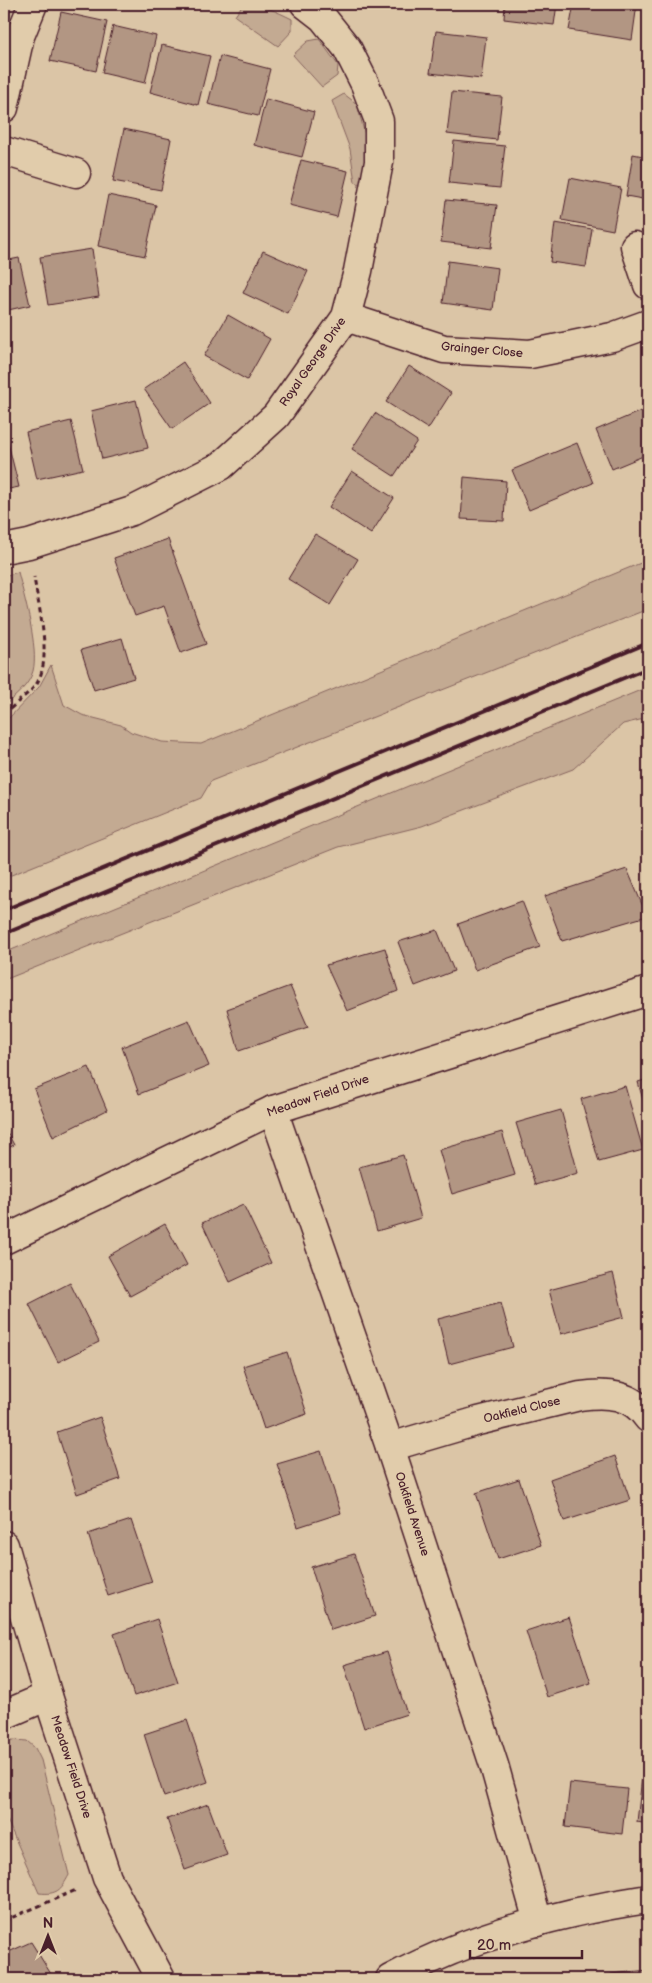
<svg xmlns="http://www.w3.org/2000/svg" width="652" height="1983" viewBox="0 0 652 1983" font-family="'Balsamiq Sans',sans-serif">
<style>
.green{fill:#c3aa92;stroke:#86645e}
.building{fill:#b29683;stroke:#4a1f2b}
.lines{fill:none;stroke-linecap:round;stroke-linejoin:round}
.street-casing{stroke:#4a1f2b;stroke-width:31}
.path{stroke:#4a1f2b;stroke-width:3;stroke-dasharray:5 4;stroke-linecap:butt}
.street{stroke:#e1ccab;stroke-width:28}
.rail{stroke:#4a1f2b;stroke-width:4}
.labels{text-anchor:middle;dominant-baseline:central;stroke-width:4;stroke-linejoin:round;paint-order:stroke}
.street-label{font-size:12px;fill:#4a1f2b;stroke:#e1ccab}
</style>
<rect width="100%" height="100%" fill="#dbc5a6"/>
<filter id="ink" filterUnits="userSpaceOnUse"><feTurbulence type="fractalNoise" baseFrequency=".02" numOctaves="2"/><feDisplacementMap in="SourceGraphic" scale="10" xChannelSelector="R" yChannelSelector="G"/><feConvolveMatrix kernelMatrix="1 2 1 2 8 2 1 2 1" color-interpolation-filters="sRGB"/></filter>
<g filter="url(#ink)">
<g class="green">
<path d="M243,4C261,4 276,11 292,19V31L278,46L235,16Z"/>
<path d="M319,39L338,65L337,76L322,87L293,55L308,41Z"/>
<path d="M344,94L357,104L365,135L366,163L363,185L355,182L350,149L332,101Z"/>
<path d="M648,560V609L211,781L201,798L4,878V723L39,687L51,665L64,705L82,715L121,725L131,732L162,742L201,744Z"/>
<path d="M18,572C24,596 39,648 33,671C29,686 15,696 4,706V576Z"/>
<path d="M648,687V718L623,724L573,769L422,826L338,847L4,980V953Z"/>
<path d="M14,1740L27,1741L35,1748L41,1760L69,1875C61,1890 57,1895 39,1893L4,1813V1741Z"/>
</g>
<g class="building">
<path d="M505,4H557L554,25L504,19Z"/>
<path d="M574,4H637L632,40L569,30Z"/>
<path d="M61,12L107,22L96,71L50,61Z"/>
<path d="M113,26L156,36L145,83L102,73Z"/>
<path d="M436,31L486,37L481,79L430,73Z"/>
<path d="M162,45L210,56L198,105L150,92Z"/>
<path d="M220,56L270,69L258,116L208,104Z"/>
<path d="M452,92L502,97L497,140L447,134Z"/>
<path d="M266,99L314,112L302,157L254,145Z"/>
<path d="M124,129L171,139L161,190L113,181Z"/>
<path d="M454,141L505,146L500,188L449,183Z"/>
<path d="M633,154L648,157V200L626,196Z"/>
<path d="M301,160L348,171L337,217L289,205Z"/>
<path d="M570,178L621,188L613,230L562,220Z"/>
<path d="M108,195L156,205L145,256L98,246Z"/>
<path d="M446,200L497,205L491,248L441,242Z"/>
<path d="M555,223L592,229L586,267L550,262Z"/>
<path d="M92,249L99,297L48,305L40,257Z"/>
<path d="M263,251L308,271L288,314L243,293Z"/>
<path d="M19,258L30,305L4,311V261Z"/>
<path d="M448,261L498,268L493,310L443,303Z"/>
<path d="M228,315L270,339L247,380L204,356Z"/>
<path d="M183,362L210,403L172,429L144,389Z"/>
<path d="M409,366L451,393L428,429L386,402Z"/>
<path d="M136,400L148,448L102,459L91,411Z"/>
<path d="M648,408V454L612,469L596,430Z"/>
<path d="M375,413L417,441L394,476L352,449Z"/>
<path d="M71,421L83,469L37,479L26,432Z"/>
<path d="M7,439L19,487L4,490V440Z"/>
<path d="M577,443L593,483L529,510L512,470Z"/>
<path d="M352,471L394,498L371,534L329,507Z"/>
<path d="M464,477L506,481L504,521L461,519Z"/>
<path d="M315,534L358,559L330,605L288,579Z"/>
<path d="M168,539L206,644L181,653L164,606L135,616L114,558Z"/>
<path d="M122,638L134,678L94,690L81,650Z"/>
<path d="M627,869L647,916L562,941L545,896Z"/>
<path d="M522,901L540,947L475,970L458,924Z"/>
<path d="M437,930L454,971L415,986L398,942Z"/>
<path d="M385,948L398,991L347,1011L326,965Z"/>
<path d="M290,986L308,1027L239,1051L227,1009Z"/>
<path d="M189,1020L209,1066L139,1094L122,1047Z"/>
<path d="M89,1067L107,1110L53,1137L34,1089Z"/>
<path d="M648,1079V1118L638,1082Z"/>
<path d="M625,1086L643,1150L599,1162L581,1099Z"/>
<path d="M561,1110L578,1173L535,1185L516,1123Z"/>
<path d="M4,1126L14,1145L4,1150Z"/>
<path d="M502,1132L515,1175L452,1194L439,1150Z"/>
<path d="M403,1155L421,1218L377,1231L359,1167Z"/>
<path d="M243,1204L271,1263L230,1282L202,1223Z"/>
<path d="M165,1224L187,1265L130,1296L108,1256Z"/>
<path d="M613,1273L624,1317L561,1334L549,1290Z"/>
<path d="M70,1283L99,1342L58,1362L29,1304Z"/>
<path d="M501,1303L513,1347L449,1364L438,1319Z"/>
<path d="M287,1352L307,1414L264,1429L243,1366Z"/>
<path d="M100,1417L120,1479L77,1494L57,1432Z"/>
<path d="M321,1451L341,1513L298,1527L277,1464Z"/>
<path d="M615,1456L630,1500L564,1521L550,1479Z"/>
<path d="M519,1479L541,1545L498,1559L476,1493Z"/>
<path d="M131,1520L152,1582L108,1596L88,1534Z"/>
<path d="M354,1554L375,1616L331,1630L311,1567Z"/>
<path d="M569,1617L591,1683L547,1697L526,1631Z"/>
<path d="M157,1619L178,1682L134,1696L114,1634Z"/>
<path d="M387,1652L407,1714L364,1728L344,1665Z"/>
<path d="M187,1720L208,1782L164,1797L144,1734Z"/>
<path d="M642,1777L648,1778V1824L637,1822Z"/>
<path d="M570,1783L627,1789L622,1834L565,1827Z"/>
<path d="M208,1804L227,1855L185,1870L167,1819Z"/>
<path d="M31,1942L51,1974L41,1979H4V1954Z"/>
<path d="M648,1970V1979H610L611,1974Z"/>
</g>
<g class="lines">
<g class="street-casing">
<g id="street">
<path d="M4,108L20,36L33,4"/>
<path d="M4,151L76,173"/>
<path d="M635,246L648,285"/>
<path d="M346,317L444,349L530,354L612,337L648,324"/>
<path d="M4,549L29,544L132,511L221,466L276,416L346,317L358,271L379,162V121L365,84L347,48L323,18L305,4"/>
<path d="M273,1110L390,1447L494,1765L538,1922"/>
<path d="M4,1240L273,1110L648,991"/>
<path d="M390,1447L478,1421L580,1396C607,1392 632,1394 648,1418"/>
<path d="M4,1545L48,1696L107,1878L161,1979"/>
<path d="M4,1715L48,1696"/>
<path d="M390,1979C469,1937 560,1912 648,1899"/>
</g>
</g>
<g class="path">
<path d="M4,715C13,705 26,696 35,686C54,661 38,606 34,577"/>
<path d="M4,1921L76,1890"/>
</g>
<use href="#street" class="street"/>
<g class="rail">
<path d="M4,910L648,643"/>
<path d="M4,934L648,668"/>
</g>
</g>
</g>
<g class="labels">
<g class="street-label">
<text transform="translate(482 350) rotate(5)">Grainger Close</text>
<text transform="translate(313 362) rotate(-55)">Royal George Drive</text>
<text transform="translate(318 1096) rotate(-19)">Meadow Field Drive</text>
<text transform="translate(522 1410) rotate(-14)">Oakfield Close</text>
<text transform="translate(412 1514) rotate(72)">Oakfield Avenue</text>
<text transform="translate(71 1767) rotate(72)">Meadow Field Drive</text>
</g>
</g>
<rect width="652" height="1983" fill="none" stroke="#e1ccab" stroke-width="20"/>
<rect x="10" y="10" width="632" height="1963" fill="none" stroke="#4a1f2b" stroke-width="2" filter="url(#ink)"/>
<g transform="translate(48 1936)" stroke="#e1ccab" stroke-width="4" paint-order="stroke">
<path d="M0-4L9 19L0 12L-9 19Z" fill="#4a1f2b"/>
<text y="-8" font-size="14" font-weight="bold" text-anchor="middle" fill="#4a1f2b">N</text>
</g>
<path d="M470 1950v8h112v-8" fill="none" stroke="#4a1f2b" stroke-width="2.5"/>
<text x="477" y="1950" font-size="15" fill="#4a1f2b" stroke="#e1ccab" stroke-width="4" paint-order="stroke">20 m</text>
</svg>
